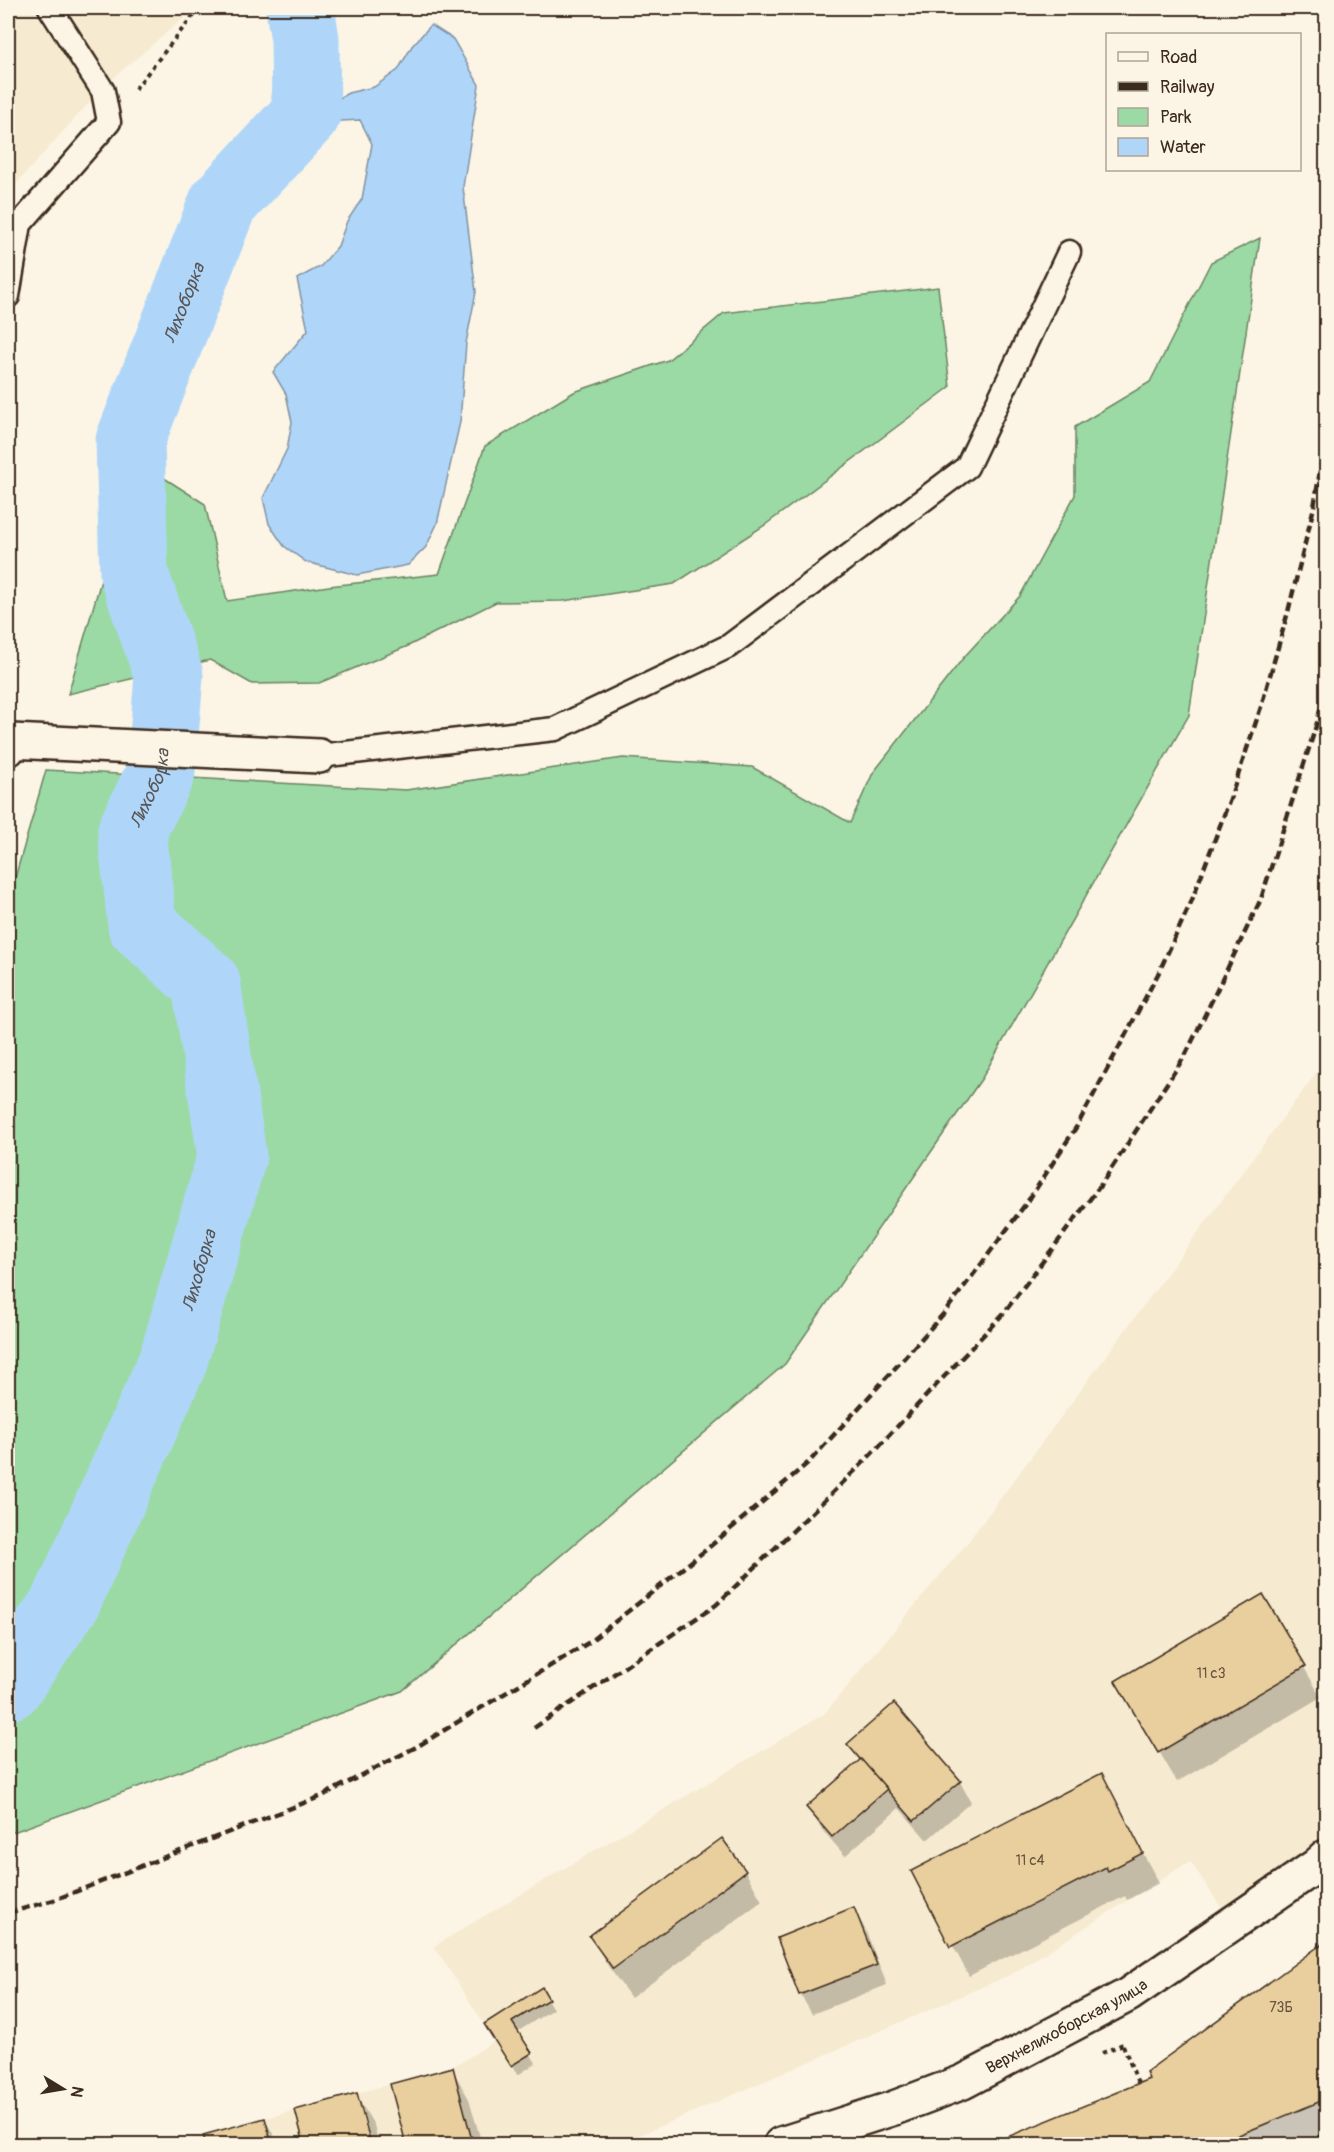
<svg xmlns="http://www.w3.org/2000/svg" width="1334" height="2152" viewBox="0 0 1334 2152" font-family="Pangolin,sans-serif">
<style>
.built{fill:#f6ead0}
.green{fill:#9bdaa4;stroke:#6b8261;stroke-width:1.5}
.water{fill:#afd6f9;stroke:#8191a1;stroke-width:1.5}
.shadow{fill:#0003}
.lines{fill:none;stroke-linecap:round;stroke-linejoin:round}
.river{stroke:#afd6f9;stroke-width:69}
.building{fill:#e9cf9e;stroke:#3b2a1e;stroke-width:1.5}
.lane-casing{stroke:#3b2a1e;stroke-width:27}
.street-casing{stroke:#3b2a1e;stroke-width:38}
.path{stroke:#3b2a1e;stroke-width:4;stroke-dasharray:4.5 4.5;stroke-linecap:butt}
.lane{stroke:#fcf5e5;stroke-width:22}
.street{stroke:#fcf5e5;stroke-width:33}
.rail{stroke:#3b2a1e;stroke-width:4.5;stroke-dasharray:9 4.5;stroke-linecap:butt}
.labels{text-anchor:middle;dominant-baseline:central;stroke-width:4.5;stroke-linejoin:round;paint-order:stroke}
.number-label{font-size:14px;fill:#66533e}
.street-label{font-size:16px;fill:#3b2a1e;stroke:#fcf5e5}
.water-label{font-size:18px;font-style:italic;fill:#585555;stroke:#fcf5e5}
</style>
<rect width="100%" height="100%" fill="#fcf5e5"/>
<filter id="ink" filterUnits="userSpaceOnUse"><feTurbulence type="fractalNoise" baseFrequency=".0167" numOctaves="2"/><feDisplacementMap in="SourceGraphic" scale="12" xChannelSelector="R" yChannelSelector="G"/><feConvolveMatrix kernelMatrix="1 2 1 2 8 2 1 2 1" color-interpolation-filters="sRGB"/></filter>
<g filter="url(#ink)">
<g class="built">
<path d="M8,8H196L120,72L86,106L8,193Z"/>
<path d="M1326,1060V1834L1223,1910L1190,1861L1012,1974L619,2144H178V2142L453,2067L495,2041L434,1946L824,1714L968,1542Z"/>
</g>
<g class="green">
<path d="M1260,238L1189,715L982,1078L785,1364L402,1691L8,1834V902L46,770L406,790L623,758L752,767L850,823L873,773L964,657L1020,596L1075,495V427L1150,382L1211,262Z"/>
<path d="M938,287L950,387L765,525L674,584L563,601L496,602L408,646L319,683L252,684L210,660L68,694L136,460L205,504L227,601L329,586L439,574L485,446L574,392L668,360L724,313Z"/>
</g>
<path class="water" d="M431,25L453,39L479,85L463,187L476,292L466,343L460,422L437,524L426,547L408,565L357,575L306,562L284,546L269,524L263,498L287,449L292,422L286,394L273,372L308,330L297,279L321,266L338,246L347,221L362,199L372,144L360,120L324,122L329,104L348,93L374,87L398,70L412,46Z"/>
<g class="shadow">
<path d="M1263,1596L1321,1697L1177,1782L1118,1681Z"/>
<path d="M849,1744L960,1782L971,1802L927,1840L899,1808L845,1856L820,1827L808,1807L860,1762Z"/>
<path d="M1101,1775L1159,1883L1127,1900L1125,1896L969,1976L913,1871Z"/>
<path d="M745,1871L762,1901L631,1998L608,1966L591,1937Z"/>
<path d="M854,1909L865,1929L887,1985L812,2014L800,1994Z"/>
<path d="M1326,1943V2144H994L1151,2080L1148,2073Z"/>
<path d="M541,1989L553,2009L517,2032L536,2063L518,2075L492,2034Z"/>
<path d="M452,2069L469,2099L482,2144H408L392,2085Z"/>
<path d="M356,2095L374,2125L379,2144H306L297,2111Z"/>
<path d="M265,2120L279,2144H207L205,2136Z"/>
</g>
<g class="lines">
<path class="river" id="s1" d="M8,1686L66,1602L173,1361L232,1156L206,983L142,925L132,831L161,772L169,676L134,574L130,441L223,203L306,114L305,39L300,8"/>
</g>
<g class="building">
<path d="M1263,1594L1306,1666L1158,1753L1115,1681Z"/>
<path d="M894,1703L961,1781L914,1821L847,1744Z"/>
<path d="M861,1759L887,1789L832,1837L806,1807Z"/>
<path d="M1102,1773L1143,1853L1108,1871L1106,1867L950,1947L911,1871Z"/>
<path d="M722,1838L746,1871L613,1969L589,1936Z"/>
<path d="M854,1907L877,1965L799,1995L777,1938Z"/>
<path d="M1326,1941V2099L1217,2144H990L1149,2079L1146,2072Z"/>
<path d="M542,1987L549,1999L512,2022L532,2053L511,2066L484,2024Z"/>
<path d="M453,2067L473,2144H406L390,2084Z"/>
<path d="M357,2093L371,2144H304L295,2110Z"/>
<path d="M265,2118L272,2144H206L203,2135Z"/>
</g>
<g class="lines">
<g class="lane-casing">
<g id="lane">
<path d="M8,296L20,224L109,122L103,91L50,8"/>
<path d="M319,756L555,729L729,646L967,467L1069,252"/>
</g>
</g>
<g class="street-casing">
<g id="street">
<path d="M8,749L12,741L319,756"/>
<path id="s2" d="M781,2144L894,2108L963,2082L1128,1995L1316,1866L1326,1857"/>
</g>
</g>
<g class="path">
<path d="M243,8L249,10L251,8"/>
<path d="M135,89L192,17L215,8"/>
<path d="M1123,2045L1138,2083"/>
<path d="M1102,2053L1123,2044"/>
<path d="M1301,2144L1326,2134"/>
</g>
<use href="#lane" class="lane"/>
<use href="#street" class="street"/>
<g class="rail">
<path d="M534,1728L716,1605L863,1463L1003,1314L1100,1186L1186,1054L1261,899L1317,723L1326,685"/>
<path d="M8,1913L54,1900L322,1796L418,1746L588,1643L707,1549L809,1462L897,1366L945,1312L982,1263L1030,1198L1077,1126L1158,974L1192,900L1230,799L1261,707L1288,612L1314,507L1326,435"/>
</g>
</g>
</g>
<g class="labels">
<g class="number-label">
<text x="1211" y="1673">11 с3</text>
<text x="1030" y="1860">11 с4</text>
<text x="1281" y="2007">73Б</text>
</g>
<g class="street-label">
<text stroke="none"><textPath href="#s2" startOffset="310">Верхнелихоборская улица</textPath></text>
</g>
<g class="water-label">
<text stroke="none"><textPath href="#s1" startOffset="1486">Лихоборка</textPath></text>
<text stroke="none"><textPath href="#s1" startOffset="982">Лихоборка</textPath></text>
<text stroke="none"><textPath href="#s1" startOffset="460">Лихоборка</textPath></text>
</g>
</g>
<rect width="1334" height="2152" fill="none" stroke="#fcf5e5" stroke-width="30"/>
<rect x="15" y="15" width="1304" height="2122" fill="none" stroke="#3b2a1e" stroke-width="2" filter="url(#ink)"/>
<rect x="1106" y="33" width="195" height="138" fill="#fcf5e5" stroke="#afa495" stroke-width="1.5"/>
<rect x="1118" y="52" width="30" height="9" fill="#fcf5e5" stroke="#afa495" stroke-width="1.5"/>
<text x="1160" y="63" font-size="18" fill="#3b2a1e">Road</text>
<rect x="1118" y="82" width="30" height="9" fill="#3b2a1e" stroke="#afa495" stroke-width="1.5"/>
<text x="1160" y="93" font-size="18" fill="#3b2a1e">Railway</text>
<rect x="1118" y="108" width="30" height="18" fill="#9bdaa4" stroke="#afa495" stroke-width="1.5"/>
<text x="1160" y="123" font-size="18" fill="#3b2a1e">Park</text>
<rect x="1118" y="138" width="30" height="18" fill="#afd6f9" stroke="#afa495" stroke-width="1.5"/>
<text x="1160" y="153" font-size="18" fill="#3b2a1e">Water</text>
<g transform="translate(63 2089) rotate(101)" stroke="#fcf5e5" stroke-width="4.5" paint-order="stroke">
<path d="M0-4.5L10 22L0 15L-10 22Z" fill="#3b2a1e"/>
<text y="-9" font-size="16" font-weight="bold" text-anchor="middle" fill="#3b2a1e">N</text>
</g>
</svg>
